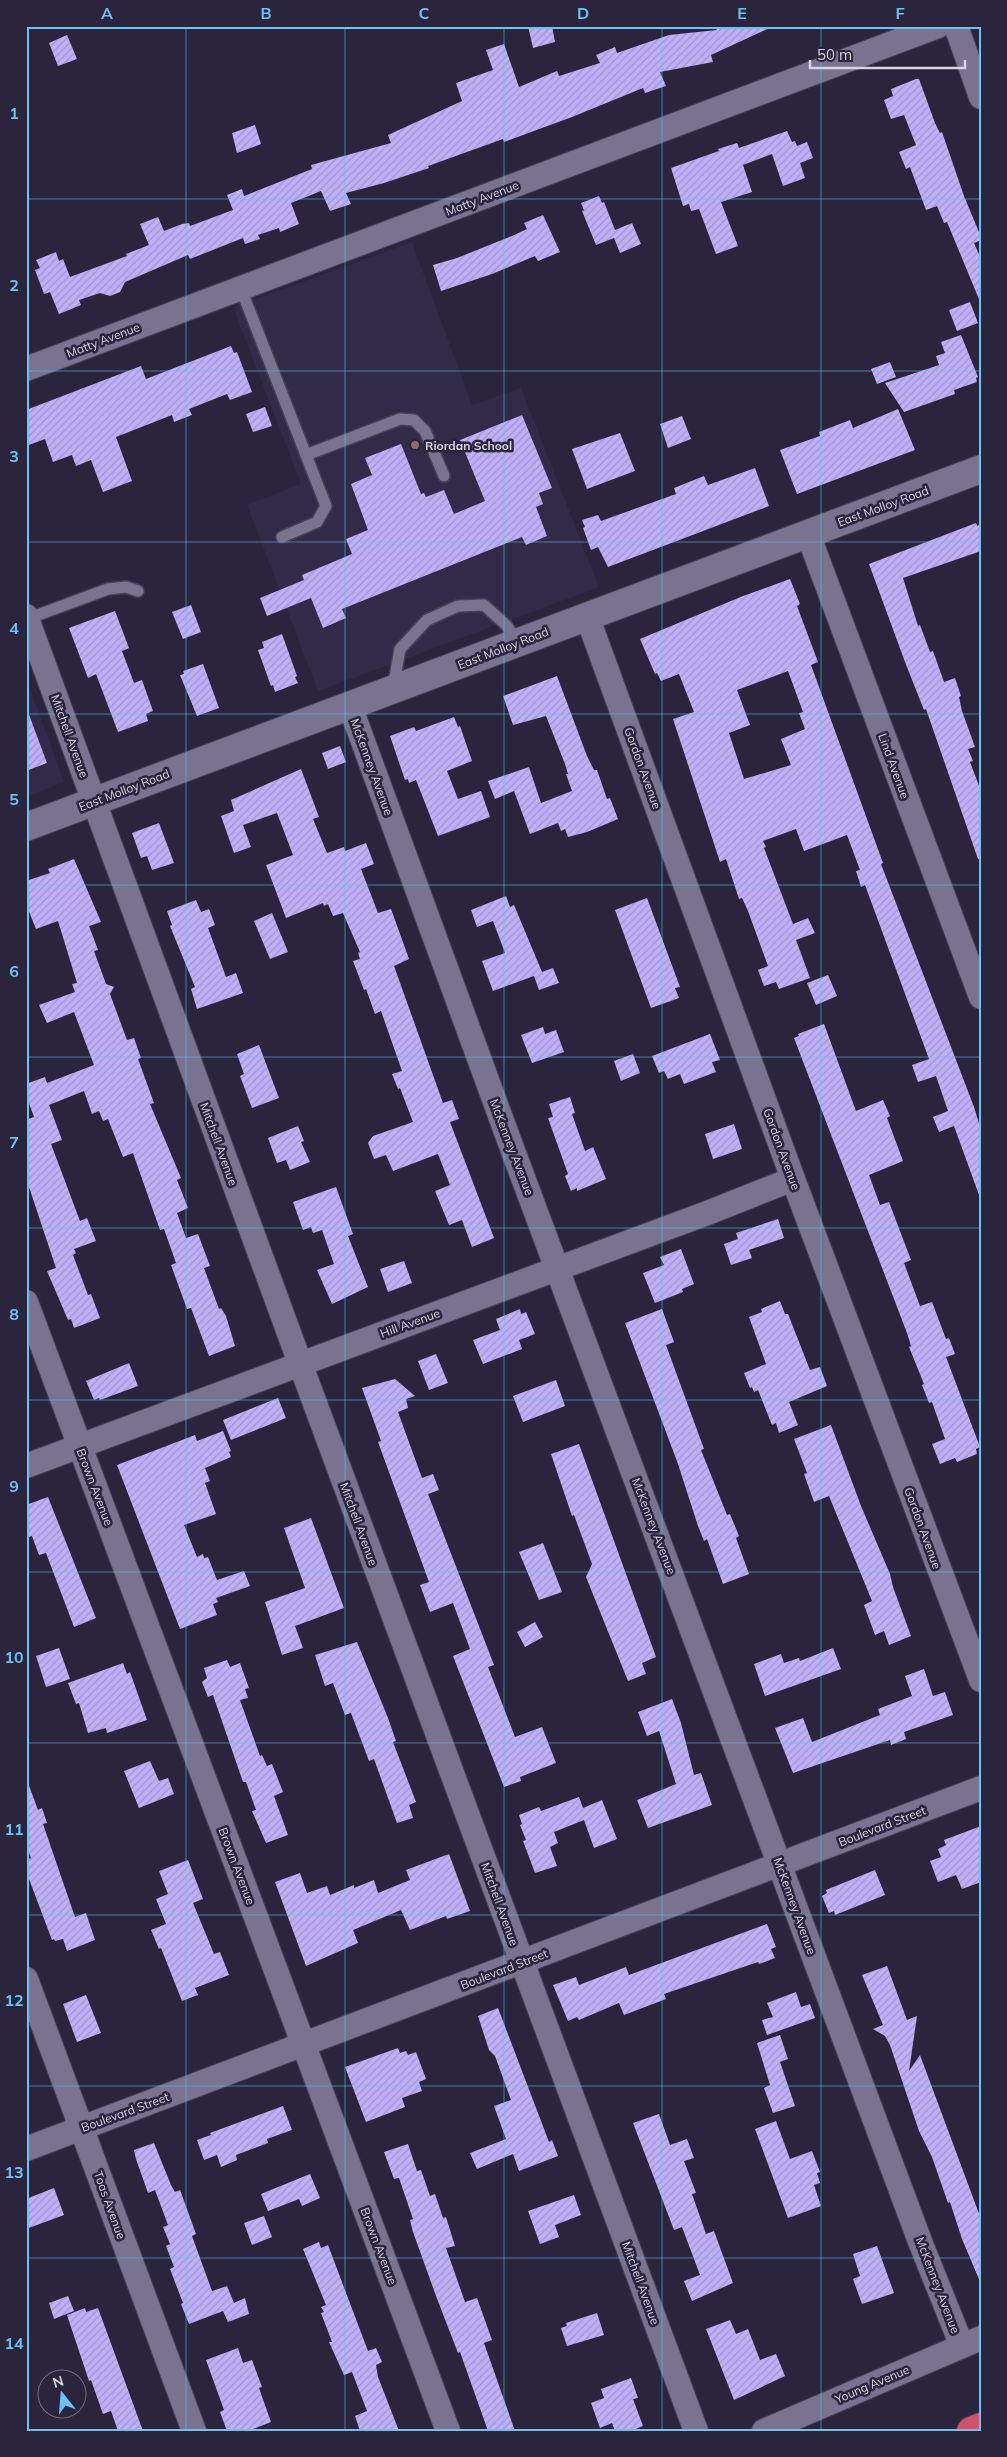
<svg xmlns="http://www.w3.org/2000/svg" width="1007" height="2457" viewBox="0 0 1007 2457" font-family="Mulish,sans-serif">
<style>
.built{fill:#312a49}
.building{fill:url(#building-hatch);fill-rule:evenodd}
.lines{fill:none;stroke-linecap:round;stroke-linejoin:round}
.lane-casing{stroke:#464156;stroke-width:14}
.street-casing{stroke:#464156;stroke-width:26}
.secondary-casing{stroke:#464156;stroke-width:30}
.highway-casing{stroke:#464156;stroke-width:30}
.lane{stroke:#797390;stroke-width:11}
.street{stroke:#797390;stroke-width:24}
.secondary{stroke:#797390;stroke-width:28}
.highway{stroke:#d4506a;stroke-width:28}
.grid{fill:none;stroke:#69c4f1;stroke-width:1;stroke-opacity:0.55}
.education-dot{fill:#8d6e63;stroke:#2a253d;stroke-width:2}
.labels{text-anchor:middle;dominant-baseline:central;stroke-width:5;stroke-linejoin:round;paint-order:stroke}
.street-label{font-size:12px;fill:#d7d4e4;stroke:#2a253d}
.poi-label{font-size:12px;font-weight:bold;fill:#d7d4e4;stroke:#2a253d;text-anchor:start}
.neatline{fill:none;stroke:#69c4f1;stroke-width:2}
.grid-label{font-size:16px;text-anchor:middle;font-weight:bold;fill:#69c4f1}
</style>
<defs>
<pattern id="building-hatch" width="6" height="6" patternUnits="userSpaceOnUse" patternTransform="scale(1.25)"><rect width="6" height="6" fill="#c0b0f8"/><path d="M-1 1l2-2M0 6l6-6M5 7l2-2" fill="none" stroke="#a094cb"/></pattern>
</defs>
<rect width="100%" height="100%" fill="#2a253d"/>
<g class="built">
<path d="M412,242L472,405L521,388L599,587L318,691L247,505L301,484L233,307Z"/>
<path d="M26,678L64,782L26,797Z"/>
</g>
<g class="building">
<path d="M528,26H552L555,42L533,48Z"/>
<path d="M714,26H774L711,55L713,62L660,72L666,86L645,93L643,88L572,117L504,142L503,139L428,166L429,168L384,183L346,193L351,204L330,211L321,191L291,203L299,224L280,232L279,228L258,235L260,239L245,244L243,238L190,259L188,255L125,282L120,292L110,296L100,293L79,300L81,305L59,314L50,292L44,294L35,270L40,268L36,260L56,252L59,261L63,259L70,277L127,256L126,254L149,245L140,224L158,217L164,231L182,224L189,223L190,226L233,210L227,195L242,189L244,196L312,169L311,165L391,143L388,135L462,101L456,83L493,70L486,50L504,44L519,87L557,71L559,76L600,63L596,55L615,47L617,53L669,35L717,30Z"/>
<path d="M67,35L77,59L58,66L49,43Z"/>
<path d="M916,79H919L935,123L940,133L942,132L964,196L981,237V240L974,243L981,259V304L947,222L944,223L937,206L926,210L910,167L906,169L899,152L916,145L904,115L891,119L884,100L893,96L891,89Z"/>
<path d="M255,125L261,144L237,153L232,133Z"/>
<path d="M787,131L792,142L795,141L797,146L807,142L813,158L800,163L805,178L783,186L772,154L743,165L752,192L721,202L738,246L716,254L699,209L691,211L689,204L683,206L671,168L719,151L718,149L737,143L739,148Z"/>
<path d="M599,196L602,203L604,202L615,230L632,223L641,244L620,253L614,238L596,245L582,211L584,210L581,203Z"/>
<path d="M543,215L560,252L538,261L535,256L492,274L441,291L433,265L457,258L512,236L527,229L524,223Z"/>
<path d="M970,302L978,323L957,331L949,310Z"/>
<path d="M961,335L978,377L976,378L977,382L954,390L955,394L904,412L885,383L939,365L936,356L945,353L941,342Z"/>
<path d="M231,346L234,353L237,352L252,392L230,400L227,394L189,409L192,415L174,422L172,415L116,437L132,481L103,492L91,460L76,466L72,455L53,462L45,439L26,446V410L141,366L146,379Z"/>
<path d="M890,362L896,377L877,384L871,369Z"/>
<path d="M265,407L272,426L253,432L246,414Z"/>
<path d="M898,409L915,450L797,494L780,450L820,436L819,432L850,420L853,428Z"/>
<path d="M522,415L552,488L539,493L543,504L536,507L547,536L526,545L522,537L342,609L346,618L323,628L311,598L267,616L260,598L304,580L302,575L352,554L346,539L368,530L351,484L372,475L365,458L401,444L421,494L424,493L426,497L444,490L454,514L485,501L460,440Z"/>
<path d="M682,416L691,439L668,448L660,424Z"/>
<path d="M620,433L635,471L587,489L572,449Z"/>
<path d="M755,468L769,506L608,567L598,547L591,550L583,528L585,527L582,520L598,515L601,521L676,494L674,488L704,476L708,485Z"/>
<path d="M976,523L977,526L981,524V551L903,578L918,626L920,625L930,652L933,651L944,682L955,678L961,696L959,697L962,711L975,747L968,749L973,761L970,762L981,791V859H978L926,709L924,710L905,662L869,564Z"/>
<path d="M790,579L800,604L797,606L818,662L811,665L883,863L881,864L974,1107L981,1130V1194L979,1195L954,1126L939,1132L933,1117L948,1111L936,1076L918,1082L912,1065L929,1059L865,885L861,887L856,871L860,870L847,835L804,851L796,829L763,841L766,847L764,848L793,924L808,918L815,933L796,940L810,978L779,989L776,982L764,986L758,970L768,966L748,911L742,898L739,899L726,859L720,862L673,719L694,712L679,674L661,681L657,673L655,674L640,639L743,596ZM788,671L803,712L799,713L805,729L781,739L791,765L744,779L729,733L750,725L737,690Z"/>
<path d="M191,605L201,632L183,639L172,612Z"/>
<path d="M115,611L129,648L122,651L134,683L142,680L153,711L146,714L148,721L118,732L96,674L88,678L69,628Z"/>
<path d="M282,634L297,676L295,677L298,683L275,692L273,685L271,686L258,650L264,648L262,642Z"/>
<path d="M203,664L219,708L197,716L180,675L184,674L183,671Z"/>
<path d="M557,676L587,756L594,770H597L607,799L610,798L618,819L587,832L568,837L565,829L561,831L558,823L530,834L514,791L495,799L488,781L529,767L541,803L572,791L566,774H568L565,764L546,716L513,725L503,696Z"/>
<path d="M28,712L47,763L26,771V713Z"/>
<path d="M454,717L458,727L460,726L472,761L447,771L458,799L481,791L490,817L438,836L416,780L409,783L408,779L405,780L390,736L414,727L416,731Z"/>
<path d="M340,746L346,762L328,769L322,753Z"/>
<path d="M301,769L319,817L313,819L327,853L344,847L345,851L366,843L374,864L361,869L378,913L391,909L409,959L394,966L443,1103L452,1100L459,1119L450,1122L494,1238L472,1247L462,1220L449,1225L435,1191L450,1185L438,1154L393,1171L386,1155L374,1159L368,1143L373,1136L413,1122L400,1088L398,1089L392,1074L402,1071L381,1011L375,1014L366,989L364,990L353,961L360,959L358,953L360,952L343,913L333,916L328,904L324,906L323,903L286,918L266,865L293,855L277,813L243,825L251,847L234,853L221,816L234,811L231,800Z"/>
<path d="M159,823L174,863L152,870L147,856L141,858L132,833Z"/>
<path d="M74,859L101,922L89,926L98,950L94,951L106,984L114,987L110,994L127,1040L134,1038L141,1058L138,1059L154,1103L150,1104L181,1178L177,1180L188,1208L177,1213L186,1238L198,1234L210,1266L204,1268L219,1309L221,1308L226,1316L235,1346L209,1356L191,1308L187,1309L171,1265L176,1263L164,1229L160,1230L133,1153L123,1157L108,1119L103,1121L99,1111L92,1114L84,1091L49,1105L62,1140L51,1144L80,1221L87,1218L96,1241L74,1249L76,1253L73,1255L88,1295L91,1294L100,1318L74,1328L71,1319L68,1320L47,1271L56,1268L26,1178V1120L34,1117L26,1095V1084L45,1077L47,1083L94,1065L74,1012L47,1023L39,1005L75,992L72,984L77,983L58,921L36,929L26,904V881L50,873L48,869Z"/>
<path d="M506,896L510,907L514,905L542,972L553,968L559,983L539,990L534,976L493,991L482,961L505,953L493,921L477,927L471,910Z"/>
<path d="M647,898L680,987L675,988L679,998L651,1008L615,910Z"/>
<path d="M196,900L201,912L209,909L215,925L208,928L226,977L236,973L243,993L197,1009L191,989L195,987L170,926L172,925L167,911Z"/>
<path d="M272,913L288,952L270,959L254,921Z"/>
<path d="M828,975L837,996L816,1005L807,983Z"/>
<path d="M824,1024L856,1111L883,1100L890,1116L887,1118L903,1161L869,1175L880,1205L889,1202L911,1260L904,1263L920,1306L932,1302L946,1339L949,1338L955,1354L946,1357L980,1447L976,1449L977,1454L957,1462L955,1458L940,1464L932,1444L945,1439L932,1402L929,1403L922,1385L924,1384L909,1347L911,1346L907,1333L794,1038L799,1036L798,1034Z"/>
<path d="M543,1027L545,1034L556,1030L564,1052L532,1063L521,1035Z"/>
<path d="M710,1034L720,1060L712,1062L716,1072L684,1084L680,1074L668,1079L664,1071L659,1073L652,1056Z"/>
<path d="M259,1045L279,1098L252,1108L240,1076L244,1074L237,1054Z"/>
<path d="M633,1054L640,1073L621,1081L614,1061Z"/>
<path d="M570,1097L575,1113L572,1114L585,1151L593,1147L606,1179L577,1191V1188L571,1191L565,1176L568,1174L548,1118L553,1117L549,1104Z"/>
<path d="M734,1124L742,1149L713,1159L705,1134Z"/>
<path d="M298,1126L304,1141L301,1142L310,1162L290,1170L286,1160L277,1163L268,1138Z"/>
<path d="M336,1187L353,1234L348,1236L368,1287L332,1304L317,1270L334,1264L322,1230L313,1233L311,1227L303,1230L293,1202Z"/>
<path d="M778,1219L784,1238L749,1250L752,1258L731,1265L724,1244L738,1239L736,1233Z"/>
<path d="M681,1249L694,1284L682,1289L683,1292L655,1303L643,1273L664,1265L660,1257Z"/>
<path d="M404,1261L412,1283L388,1292L380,1269Z"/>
<path d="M780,1301L785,1314H788L810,1370L820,1367L827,1386L789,1402L798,1425L779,1433L776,1423L772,1425L758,1390L754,1392L752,1387L750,1388L744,1373L766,1364L749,1317L762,1312L761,1309Z"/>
<path d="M520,1309L521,1314L526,1312L535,1334L519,1340L522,1349L483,1364L473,1340L500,1330L496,1319Z"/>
<path d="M662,1309L674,1342L666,1345L704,1449L701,1450L727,1515L730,1514L739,1536L736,1538L749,1574L723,1584L707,1539L704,1541L698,1526L678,1464L625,1323Z"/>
<path d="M436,1354L448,1383L429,1390L418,1361Z"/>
<path d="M129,1363L138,1386L100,1400L99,1398L94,1400L86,1381Z"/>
<path d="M395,1379L415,1396L406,1399L408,1408L398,1412L422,1478L433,1474L439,1490L428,1494L494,1665L488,1667L515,1737L542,1727L556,1763L520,1777L521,1781L504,1787L453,1656L470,1649L453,1603L430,1612L420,1585L429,1582L378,1442L381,1441L362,1388Z"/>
<path d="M556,1380L565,1406L523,1422L513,1396Z"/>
<path d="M278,1398L286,1418L231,1440L223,1420Z"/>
<path d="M831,1425L861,1506L890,1574L893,1587L911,1636L889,1645L884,1631L875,1635L864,1605L872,1601L829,1496L814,1502L804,1474L807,1473L794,1439Z"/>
<path d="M223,1431L231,1451L229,1452L231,1457L205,1468L210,1481L205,1483L216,1514L184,1525L197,1557L203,1554L204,1558L208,1557L217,1580L244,1571L250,1586L216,1598L218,1602L213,1604L217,1615L180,1629L117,1465L195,1435L197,1441Z"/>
<path d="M579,1444L656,1657L642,1663L646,1674L628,1681L586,1577L592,1564L574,1515L572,1516L551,1454Z"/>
<path d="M48,1497L96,1618L74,1627L46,1553L39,1555L32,1536L26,1538V1505Z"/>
<path d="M311,1518L344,1608L295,1626L303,1648L282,1655L265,1602L305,1588L284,1528Z"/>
<path d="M543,1543L562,1592L539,1600L519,1552Z"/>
<path d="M535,1622L543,1637L525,1647L517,1632Z"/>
<path d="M357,1642L388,1718L396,1741L393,1742L416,1802L409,1805L413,1818L397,1823L374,1759L369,1761L351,1713L345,1715L333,1683L325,1686L315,1655Z"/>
<path d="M59,1648L70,1679L46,1687L36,1656Z"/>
<path d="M833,1648L841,1669L765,1696L754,1664L781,1654L784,1663L799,1658L800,1661Z"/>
<path d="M227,1660L230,1667L240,1663L249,1688L245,1689L248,1698L240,1700L260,1756L262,1755L267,1766L272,1764L283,1792L274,1796L288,1835L266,1843L252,1811L256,1810L246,1782H243L213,1695L208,1697L202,1682L207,1678L204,1668Z"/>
<path d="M123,1663L127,1674L130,1672L147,1720L107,1733L106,1728L88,1733L79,1703L76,1704L68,1683Z"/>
<path d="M924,1669L933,1696L945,1692L953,1715L904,1732L906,1739L891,1745L890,1740L793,1773L775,1728L803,1718L812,1742L880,1715L878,1709L912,1696L905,1676Z"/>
<path d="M672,1699L681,1723L694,1775L701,1773L712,1805L648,1828L637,1800L676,1784L659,1731L647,1736L638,1712Z"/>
<path d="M150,1761L159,1781L168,1778L174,1794L139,1808L124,1771Z"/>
<path d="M26,1783H28L38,1810L42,1808L47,1823L43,1824L75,1917L86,1913L95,1940L67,1951L63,1939L55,1941L54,1939L52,1940L26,1871V1860L31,1858L26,1845Z"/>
<path d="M579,1797L583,1808L602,1800L617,1839L594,1848L584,1820L554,1832L558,1843L550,1847L557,1866L535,1873L523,1841L526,1840L520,1825L522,1824L519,1815L539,1807L541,1811Z"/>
<path d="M981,1826V1882L962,1889L956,1875L938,1882L930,1861L941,1857L938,1849L946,1845L944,1840Z"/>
<path d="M449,1854L470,1911L447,1919L446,1916L410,1930L401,1910L353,1930L358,1943L306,1966L275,1882L300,1873L307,1893L327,1886L330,1895L354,1885V1888L374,1880L378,1893L410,1880L406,1870Z"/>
<path d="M188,1860L203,1899L193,1903L214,1954L220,1952L229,1975L195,1988L198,1995L182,2001L161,1948L159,1949L151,1930L166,1924L156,1899L168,1894L159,1871Z"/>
<path d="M875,1870L885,1895L835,1915L834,1911L829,1913L822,1896L827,1893L826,1890Z"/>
<path d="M767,1924L776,1947L771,1949L775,1958L759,1964L758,1962L664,1994L666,1999L624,2015L619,2003L579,2020L577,2017L568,2021L553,1985L576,1977L579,1985L626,1967L629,1975Z"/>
<path d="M887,1966L907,2020L917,2016L909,2071L920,2055L981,2219V2284L962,2239L950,2202L948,2203L932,2157L919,2131L890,2045L885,2036L873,2029L883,2025L862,1975Z"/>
<path d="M796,1992L801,2007L810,2004L815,2018L767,2035L762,2020L773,2017L767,2003Z"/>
<path d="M86,1995L101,2033L77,2042L63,2004Z"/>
<path d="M498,2008L549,2142L552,2140L558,2156L519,2171L513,2154L477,2169L470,2153L506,2139L494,2106L511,2100L495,2056L489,2050L478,2016Z"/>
<path d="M780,2035L788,2059L780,2062L795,2106L773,2113L764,2088L770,2085L757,2043Z"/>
<path d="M398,2048L400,2053L406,2051L408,2055L416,2052L426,2079L419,2082L422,2091L402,2098L405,2107L366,2122L345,2067Z"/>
<path d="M283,2106L292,2130L267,2139L268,2143L236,2155L237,2160L221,2167L217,2155L204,2160L197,2140L211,2135L210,2133Z"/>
<path d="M659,2114L670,2145L687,2139L694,2158L684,2161L696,2193L692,2194L706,2234L714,2231L733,2283L692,2301L684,2281L700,2275L682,2227L674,2230L633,2123Z"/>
<path d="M776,2121L790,2159L812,2151L820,2172L817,2173L820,2183L814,2185L821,2206L788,2218L755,2129Z"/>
<path d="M154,2143L171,2185L175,2192L180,2190L196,2234L192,2236L212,2291L227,2286L234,2303L245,2298L249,2314L228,2322L223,2311L189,2324L181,2304L183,2303L170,2269L174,2267L166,2246L170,2244L163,2227L168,2225L155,2190L148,2193L136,2159L134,2150Z"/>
<path d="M408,2144L417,2171L421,2170L430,2196L435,2194L443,2218L446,2217L455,2246L446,2248L465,2302L477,2298L492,2340L484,2343L515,2431H488L460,2352L458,2353L436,2296L413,2232L410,2220L413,2219L399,2178L394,2179L384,2152Z"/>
<path d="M310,2174L320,2198L302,2206L299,2199L268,2211L261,2194Z"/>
<path d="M54,2188L64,2215L26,2229V2199Z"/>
<path d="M574,2195L581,2215L555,2225L559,2237L540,2244L528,2211Z"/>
<path d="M264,2216L272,2237L252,2245L244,2223Z"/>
<path d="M319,2242L321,2248L328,2245L368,2351L376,2348L382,2362L376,2365L378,2377L399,2431H360L355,2416L367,2411L352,2372L344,2375L329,2342H332L321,2313L324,2312L321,2307L326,2305L303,2249Z"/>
<path d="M877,2246L894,2293L862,2304L853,2279L860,2276L853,2254Z"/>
<path d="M68,2296L74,2311L54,2319L49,2303Z"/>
<path d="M85,2308L86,2312L98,2308L143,2431H118L111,2411L103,2414L91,2380L89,2381L67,2315Z"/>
<path d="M597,2313L604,2335L567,2346L561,2328L567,2326L566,2323Z"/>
<path d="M730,2320L736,2334L748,2329L760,2360L776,2354L785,2376L734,2400L706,2329Z"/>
<path d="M238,2348L243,2363L252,2360L262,2387L259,2388L271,2422L248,2431H227L220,2412L224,2410L206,2360Z"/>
<path d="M631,2378L638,2398L633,2399L643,2426L631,2431H615L612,2423L600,2428L591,2403L604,2398L601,2389Z"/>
</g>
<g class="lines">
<g class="lane-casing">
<g id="lane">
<path d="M241,289L326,506L317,522L282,537"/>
<path d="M306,455L400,419L414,420L425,431L444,476"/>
<path d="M27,619L108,589L126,587L138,591"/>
<path d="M393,688L400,649L427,620L458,606L484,605L506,625L518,642"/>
</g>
</g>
<g class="street-casing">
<g id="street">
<path d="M956,26L981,97"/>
<path d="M26,369L938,26"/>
<path d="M808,534L981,997"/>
<path d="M26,616L300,1363L696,2431"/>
<path d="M587,616L793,1179L981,1680"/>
<path d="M350,706L509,1140L921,2244L962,2346"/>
<path d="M26,1302L448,2431"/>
<path d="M26,1466L710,1212L793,1179"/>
<path d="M26,1979L194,2431"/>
<path d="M26,2149L981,1788"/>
<path d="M764,2431L981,2338"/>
</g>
</g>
<g class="secondary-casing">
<path id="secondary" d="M26,827L981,469"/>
</g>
<g class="highway-casing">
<path id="highway" d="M971,2431L981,2427"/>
</g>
<use href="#lane" class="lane"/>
<use href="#street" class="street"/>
<use href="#secondary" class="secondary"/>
<use href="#highway" class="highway"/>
</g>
<path class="grid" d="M186,26V2431M345,26V2431M504,26V2431M662,26V2431M821,26V2431M26,199H981M26,371H981M26,542H981M26,714H981M26,885H981M26,1057H981M26,1228H981M26,1400H981M26,1572H981M26,1743H981M26,1915H981M26,2086H981M26,2258H981"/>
<circle class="education-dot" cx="415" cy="445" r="5"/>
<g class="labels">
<g class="street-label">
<text transform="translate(482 198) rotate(-21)">Matty Avenue</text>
<text transform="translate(103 340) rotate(-21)">Matty Avenue</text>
<text transform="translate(883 506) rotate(-20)">East Molloy Road</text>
<text transform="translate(503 648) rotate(-21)">East Molloy Road</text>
<text transform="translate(70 736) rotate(70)">Mitchell Avenue</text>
<text transform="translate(894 766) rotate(70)">Lind Avenue</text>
<text transform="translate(372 767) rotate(70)">McKenney Avenue</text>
<text transform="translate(643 768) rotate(70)">Gordon Avenue</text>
<text transform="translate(124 790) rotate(-21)">East Molloy Road</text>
<text transform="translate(219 1144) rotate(70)">Mitchell Avenue</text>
<text transform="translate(512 1147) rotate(69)">McKenney Avenue</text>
<text transform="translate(782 1149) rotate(70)">Gordon Avenue</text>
<text transform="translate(410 1323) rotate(-20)">Hill Avenue</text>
<text transform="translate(95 1487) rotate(69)">Brown Avenue</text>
<text transform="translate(359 1524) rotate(70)">Mitchell Avenue</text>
<text transform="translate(654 1526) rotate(69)">McKenney Avenue</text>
<text transform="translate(923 1528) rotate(70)">Gordon Avenue</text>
<text transform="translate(882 1826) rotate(-21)">Boulevard Street</text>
<text transform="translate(237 1866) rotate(69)">Brown Avenue</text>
<text transform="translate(500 1904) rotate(70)">Mitchell Avenue</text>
<text transform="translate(795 1906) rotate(70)">McKenney Avenue</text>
<text transform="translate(504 1969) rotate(-21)">Boulevard Street</text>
<text transform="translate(125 2112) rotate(-20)">Boulevard Street</text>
<text transform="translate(110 2205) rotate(70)">Toas Avenue</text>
<text transform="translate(379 2246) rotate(69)">Brown Avenue</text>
<text transform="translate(641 2283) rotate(70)">Mitchell Avenue</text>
<text transform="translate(938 2285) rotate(69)">McKenney Avenue</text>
<text transform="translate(872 2384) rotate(-23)">Young Avenue</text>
</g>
<g class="poi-label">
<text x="425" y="445">Riordan School</text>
</g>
</g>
<rect width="1007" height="2457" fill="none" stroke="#2a253d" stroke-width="55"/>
<g transform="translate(62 2394) rotate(343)"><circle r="24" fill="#2a253d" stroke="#6f6b80"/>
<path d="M0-4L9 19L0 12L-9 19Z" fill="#69c4f1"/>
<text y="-8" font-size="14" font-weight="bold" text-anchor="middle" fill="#d7d4e4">N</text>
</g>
<path d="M810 60v8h155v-8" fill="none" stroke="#d7d4e4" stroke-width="2.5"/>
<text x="817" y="60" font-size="15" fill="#d7d4e4" stroke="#2a253d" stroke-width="4" paint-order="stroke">50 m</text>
<rect x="28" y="28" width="952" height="2402" class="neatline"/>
<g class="grid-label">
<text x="107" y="19">A</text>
<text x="266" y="19">B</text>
<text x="424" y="19">C</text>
<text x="583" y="19">D</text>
<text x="742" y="19">E</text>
<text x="900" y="19">F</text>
<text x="14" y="119">1</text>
<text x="14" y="291">2</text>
<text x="14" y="462">3</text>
<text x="14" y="634">4</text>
<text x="14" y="805">5</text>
<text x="14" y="977">6</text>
<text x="14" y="1148">7</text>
<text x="14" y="1320">8</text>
<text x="14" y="1492">9</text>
<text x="14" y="1663">10</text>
<text x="14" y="1835">11</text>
<text x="14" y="2006">12</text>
<text x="14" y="2178">13</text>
<text x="14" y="2349">14</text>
</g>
</svg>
